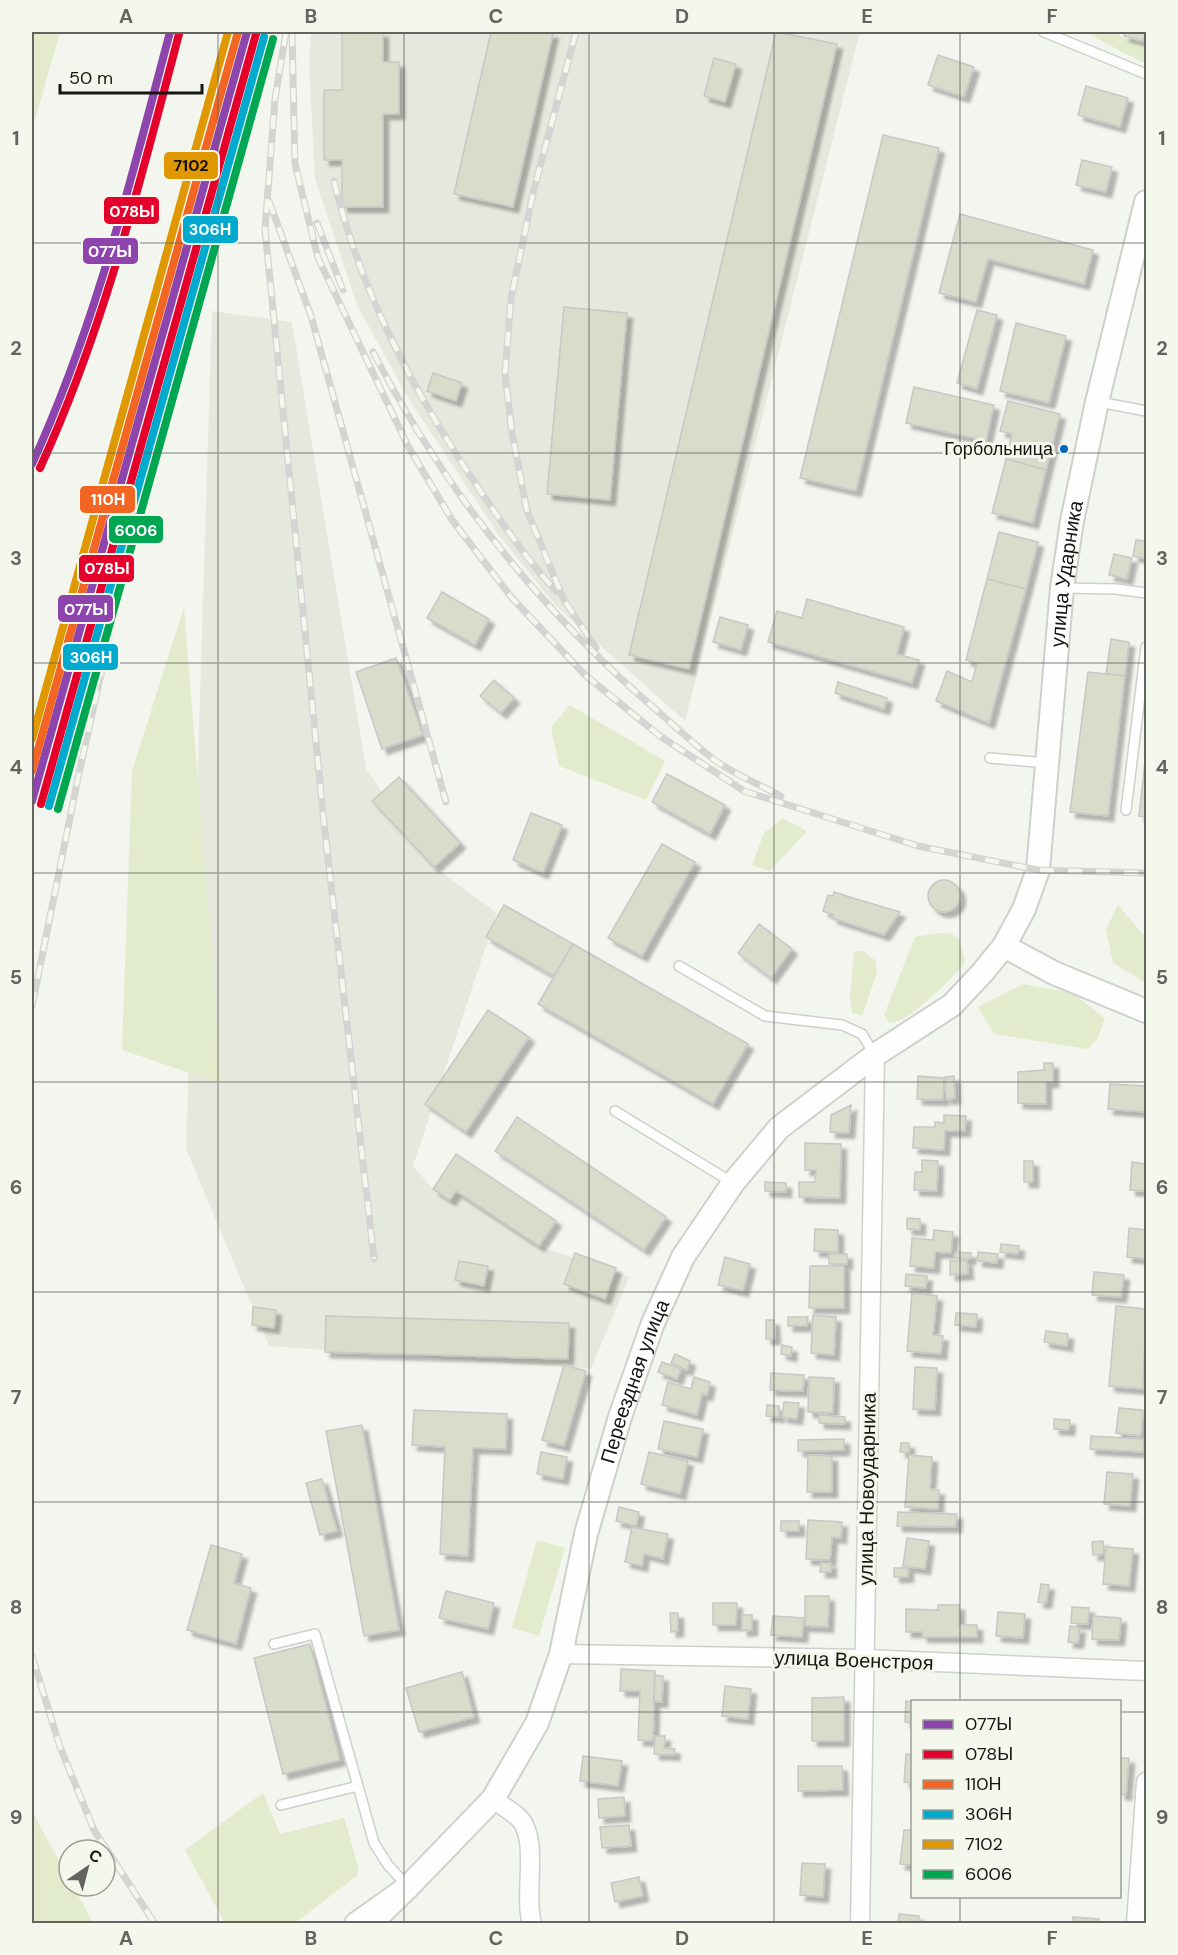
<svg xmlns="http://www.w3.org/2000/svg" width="1178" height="1955" viewBox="0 0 1178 1955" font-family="'DM Sans',sans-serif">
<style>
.built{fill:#e5e9dd}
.green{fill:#e2eccc}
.building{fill:#d8dccb;stroke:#c7c8c4;stroke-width:1.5;filter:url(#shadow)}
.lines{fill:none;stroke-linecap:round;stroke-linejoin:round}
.service-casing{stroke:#cfd0cb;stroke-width:12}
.minor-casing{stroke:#cfd0cb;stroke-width:21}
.tertiary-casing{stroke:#cfd0cb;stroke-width:26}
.service{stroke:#fdfefd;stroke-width:9}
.minor{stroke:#fdfefd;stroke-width:18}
.tertiary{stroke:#fdfefd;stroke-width:22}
.rail-casing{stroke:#d4d4d2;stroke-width:7}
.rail{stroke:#f4f8ec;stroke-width:4.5;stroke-dasharray:14;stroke-linecap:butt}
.rail-1-casing{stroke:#f4f8ec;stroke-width:12}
.rail-2-casing{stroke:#f4f8ec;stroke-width:12}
.rail-3-casing{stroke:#f4f8ec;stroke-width:12}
.rail-4-casing{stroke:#f4f8ec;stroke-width:12}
.rail-5-casing{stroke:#f4f8ec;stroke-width:12}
.rail-6-casing{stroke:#f4f8ec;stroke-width:12}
.rail-1{stroke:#8e44ad;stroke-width:8}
.rail-2{stroke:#e4002b;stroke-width:8}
.rail-3{stroke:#f26522;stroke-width:8}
.rail-4{stroke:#00a9ce;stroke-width:8}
.rail-5{stroke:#e09802;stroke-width:8}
.rail-6{stroke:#00a651;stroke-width:8}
.grid{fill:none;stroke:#63645f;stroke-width:1.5;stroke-opacity:0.55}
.bus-dot{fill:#0065bd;stroke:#f4f8ec;stroke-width:2}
.labels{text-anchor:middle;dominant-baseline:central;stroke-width:6;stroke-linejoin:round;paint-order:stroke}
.bus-label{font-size:18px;fill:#151612;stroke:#f4f8ec;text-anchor:end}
.street-label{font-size:20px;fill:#151612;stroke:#f4f8ec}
.line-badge{stroke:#f4f8ec;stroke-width:2}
.badge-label{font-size:16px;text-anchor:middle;font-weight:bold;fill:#fff}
.pale-badge-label{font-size:16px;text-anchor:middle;font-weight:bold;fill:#111}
.neatline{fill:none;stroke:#63645f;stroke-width:2}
.grid-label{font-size:20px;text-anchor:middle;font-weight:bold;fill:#63645f}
</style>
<defs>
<filter id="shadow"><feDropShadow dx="5.5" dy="5.5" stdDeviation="1.5" flood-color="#0004"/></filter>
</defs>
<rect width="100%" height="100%" fill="#f3f5ef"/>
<g class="built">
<path d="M311,32H860L685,721L556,606L498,534L410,401L357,305L315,179L309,64Z"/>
<path d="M212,311L292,322L366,769L382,792L372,802L434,867L497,913L413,1166L433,1189L449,1200L456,1191L539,1246L629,1277L591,1369L269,1346L186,1149Z"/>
</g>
<g class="green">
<path d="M32,32H60L32,130Z"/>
<path d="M1087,32H1120V36L1146,45V64L1103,42Z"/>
<path d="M184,607L222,1084L122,1050L132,771Z"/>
<path d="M570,705L665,761L646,800L559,766L551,727Z"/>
<path d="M783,818L807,831L770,871L752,865L764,833Z"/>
<path d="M1118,905L1146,938V983L1113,963L1106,929Z"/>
<path d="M940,933L952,934L959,939L965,962C956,975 904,1027 889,1022L884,1015L915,937Z"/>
<path d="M863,951L876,961L877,973L862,1016L852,1013L850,997L854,952Z"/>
<path d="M1023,984L1073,993L1105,1019L1097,1040L1087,1049L994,1034L978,1007Z"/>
<path d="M537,1540L565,1548L539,1636L512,1628Z"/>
<path d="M263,1793L280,1834L344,1818L358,1866V1875L295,1923H225L185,1850Z"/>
<path d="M32,1811L69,1879V1886H73L93,1923H32Z"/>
</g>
<g class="building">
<path d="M342,32H383V62H399V114H383V207H342V160H324V90H342Z"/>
<path d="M491,32L553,33L513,207L454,194Z"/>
<path d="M776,32L837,44L689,669L629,655Z"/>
<path d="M1125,32H1146L1143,41L1124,36Z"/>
<path d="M938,55L974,67L964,97L928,85Z"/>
<path d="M714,58L736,64L725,102L704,96Z"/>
<path d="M1086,86L1128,98L1120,127L1078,115Z"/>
<path d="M883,135L939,148L856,491L800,478Z"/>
<path d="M1082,160L1112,167L1106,192L1076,185Z"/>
<path d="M960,214L1093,250L1084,284L988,259L976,302L939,293Z"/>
<path d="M564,307L627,313L610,500L547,494Z"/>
<path d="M977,310L997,315L977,389L957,383Z"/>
<path d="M1016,323L1066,336L1049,403L1000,391Z"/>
<path d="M433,373L462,383L456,401L427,391Z"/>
<path d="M914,387L994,405L986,441L906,423Z"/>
<path d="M1008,401L1060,414L1046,470L1006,459L1012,434L1000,431Z"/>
<path d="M1006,459L1046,470L1033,523L992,513Z"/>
<path d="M999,532L1038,542L1026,589L987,579Z"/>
<path d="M1136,540L1146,541V559L1133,556Z"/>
<path d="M1114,554L1132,558L1127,579L1109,575Z"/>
<path d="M987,579L1026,589L989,723L936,701L947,671L972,682L977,663L966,660Z"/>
<path d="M442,592L489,619L475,645L427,618Z"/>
<path d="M807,599L904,627L897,654L919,660L912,683L768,642L777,611L802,618Z"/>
<path d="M720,617L748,625L741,650L713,642Z"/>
<path d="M1111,639L1129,642L1125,676L1106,674Z"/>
<path d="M396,658L423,735L382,749L356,672Z"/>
<path d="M1088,672L1125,676L1108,816L1070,812Z"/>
<path d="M494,680L514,698L501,713L480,696Z"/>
<path d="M838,682L887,698L884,709L835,693Z"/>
<path d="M1146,752V817L1139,816Z"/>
<path d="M667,774L725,805L710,834L652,802Z"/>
<path d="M399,777L460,843L434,867L372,801Z"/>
<path d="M531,813L562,825L543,873L513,860Z"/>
<path d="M662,844L695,862L642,956L608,938Z"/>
<circle cx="944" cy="896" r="16"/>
<path d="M834,892L856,899L900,912L884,935L832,918L833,915L823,911L828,895L833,896Z"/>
<path d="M504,905L573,944L554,976L486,937Z"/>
<path d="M759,924L792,949L771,978L738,953Z"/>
<path d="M573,944L748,1044L713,1104L538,1004Z"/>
<path d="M488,1010L529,1037L466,1132L425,1104Z"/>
<path d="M1044,1063H1053V1082H1046V1104L1018,1103V1072L1044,1070Z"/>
<path d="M918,1076L944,1078L943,1100L917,1099Z"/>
<path d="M954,1076L955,1098L946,1099L945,1077Z"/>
<path d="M1110,1084L1146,1086V1112L1108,1109Z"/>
<path d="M851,1105L849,1133L830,1132L831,1115Z"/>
<path d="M944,1115L966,1116L965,1131H945L944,1150L913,1148L914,1127H935V1122L944,1123Z"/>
<path d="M517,1117L666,1217L644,1250L495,1151Z"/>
<path d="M805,1143L841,1144L840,1198L799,1197V1182H815L816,1170H805Z"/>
<path d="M456,1154L556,1221L539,1246L456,1191L450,1200L433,1189Z"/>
<path d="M922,1160L938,1161L937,1191L914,1190L915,1172H922Z"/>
<rect x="1024" y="1161" width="9" height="21"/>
<path d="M1132,1162L1146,1164V1191L1130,1190Z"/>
<path d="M765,1182L786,1183V1192L765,1191Z"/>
<path d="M907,1218L920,1219V1230L907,1229Z"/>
<path d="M1129,1228L1146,1230V1259L1127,1257Z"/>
<path d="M815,1229L838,1230V1252L814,1251Z"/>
<path d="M934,1230L953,1232L951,1253L935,1252L934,1268L910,1266L912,1238L933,1240Z"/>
<path d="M1001,1244L1019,1246L1018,1254L1000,1252Z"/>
<path d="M955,1252L971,1253L970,1259L954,1258Z"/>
<path d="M978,1252L998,1254L997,1263L977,1261Z"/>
<path d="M575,1253L616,1268L605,1299L564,1284Z"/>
<rect x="829" y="1254" width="18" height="10"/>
<path d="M725,1257L750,1264L743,1291L718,1285Z"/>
<path d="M459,1261L488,1266L484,1286L455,1280Z"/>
<path d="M950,1261H967L968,1274L950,1275Z"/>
<path d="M810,1266H844V1308H809Z"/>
<path d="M1094,1272L1124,1275L1121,1297L1092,1295Z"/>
<path d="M906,1274L927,1276L926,1288L905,1286Z"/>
<path d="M912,1293L937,1296L933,1335L943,1336L941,1354L907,1351Z"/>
<path d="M1116,1306L1146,1309L1143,1389L1109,1386Z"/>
<path d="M253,1307L276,1310L274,1328L252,1325Z"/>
<path d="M956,1313L977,1314L976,1327L955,1325Z"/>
<path d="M813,1315L836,1317L834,1355L811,1353Z"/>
<path d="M326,1316L569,1323L568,1359L325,1352Z"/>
<path d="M788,1317H808L807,1326H788Z"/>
<path d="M766,1320H774L775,1339H766Z"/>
<path d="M1046,1331L1068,1334L1067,1346L1044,1342Z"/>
<path d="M782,1345L792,1347L791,1356L781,1354Z"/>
<path d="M675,1354L690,1361L687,1370L671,1363Z"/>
<path d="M662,1362L681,1369L677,1379L658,1372Z"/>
<path d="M564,1365L586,1371L564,1446L542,1440Z"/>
<path d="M915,1367L937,1368L935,1410L913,1409Z"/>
<path d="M771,1373L804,1375L803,1391L770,1390Z"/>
<path d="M694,1377L710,1382L707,1395L702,1394L697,1415L662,1405L668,1382L691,1389Z"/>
<path d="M809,1377L834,1378L833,1413L808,1412Z"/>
<path d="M784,1402L799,1403L797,1419L782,1417Z"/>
<path d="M767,1405L779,1406V1417L766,1416Z"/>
<path d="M1119,1408L1143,1410L1141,1436L1116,1433Z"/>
<path d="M414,1410L507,1414L506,1449L473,1448L468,1556L440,1554L445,1447L412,1445Z"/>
<path d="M819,1415L845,1417V1424L819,1423Z"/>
<path d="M1054,1419L1070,1420L1069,1430L1054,1429Z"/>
<path d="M664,1421L703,1429L697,1457L658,1449Z"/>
<path d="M362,1425L399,1630L364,1636L326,1431Z"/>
<path d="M1091,1436L1144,1439L1143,1452L1090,1449Z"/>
<path d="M844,1439V1450L798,1451V1440Z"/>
<path d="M901,1443H909V1452H900Z"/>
<path d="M541,1452L567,1457L563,1479L537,1474Z"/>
<path d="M649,1452L688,1461L680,1494L641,1484Z"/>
<path d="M808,1455L832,1456V1492H807Z"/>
<path d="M909,1455L932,1457L930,1489L939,1490L938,1509L905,1507Z"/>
<path d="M1107,1472L1133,1474L1130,1506L1104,1504Z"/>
<path d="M322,1479L337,1531L320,1535L306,1483Z"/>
<path d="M619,1507L639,1512L636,1526L616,1521Z"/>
<path d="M898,1512L957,1514L956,1527L897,1526Z"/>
<path d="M808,1520L842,1522L841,1538L832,1537L830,1560L806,1559Z"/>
<rect x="781" y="1521" width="18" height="10"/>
<path d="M632,1527L668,1534L663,1559L644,1554L642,1566L625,1562Z"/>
<path d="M907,1538L929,1541L925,1569L903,1566Z"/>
<path d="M1103,1541L1104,1554L1093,1555L1092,1542Z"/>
<path d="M211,1545L242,1554L234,1583L251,1588L236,1644L187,1630Z"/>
<path d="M1106,1547L1133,1549L1129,1586L1103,1584Z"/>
<path d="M821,1563H831V1572H820Z"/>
<rect x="894" y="1568" width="14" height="9"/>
<path d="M1041,1584L1049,1585L1046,1603L1038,1602Z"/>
<path d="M446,1591L494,1603L488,1629L439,1618Z"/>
<path d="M805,1596H829L828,1627L805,1626Z"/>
<path d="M713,1603H737L736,1625H713Z"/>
<path d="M938,1605H959V1625H977V1637H922V1632H906V1609L938,1610Z"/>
<path d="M1072,1607L1089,1608L1088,1624L1071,1623Z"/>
<path d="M998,1612L1025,1614L1023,1638L996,1636Z"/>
<path d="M670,1613H678V1631L671,1632Z"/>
<path d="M742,1615H752V1630L742,1631Z"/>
<path d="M773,1616L804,1618L802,1637L771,1635Z"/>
<path d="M1093,1616L1121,1618L1119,1640L1092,1639Z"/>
<path d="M1070,1626L1080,1628L1078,1643L1068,1642Z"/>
<path d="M310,1644L340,1760L283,1774L254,1658Z"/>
<path d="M621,1669L655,1671L653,1741L638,1740L640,1691H620Z"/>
<path d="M462,1672L474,1717L419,1732L406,1688Z"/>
<path d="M655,1676H663L662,1702L654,1701Z"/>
<path d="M725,1686L751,1689L748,1719L722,1716Z"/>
<path d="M844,1697V1741H812V1698Z"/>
<path d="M906,1701L912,1702V1723L905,1722Z"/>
<path d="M655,1736H665L664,1748L675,1749L674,1755L654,1754Z"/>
<path d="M906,1754L912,1755V1783L904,1782Z"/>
<path d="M583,1756L622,1761L618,1786L580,1781Z"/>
<path d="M1120,1758H1129L1126,1795L1120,1794Z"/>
<path d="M798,1766H842L843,1790L798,1791Z"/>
<path d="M624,1797L625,1816L599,1818L598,1799Z"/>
<path d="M629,1825L631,1846L602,1848L600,1827Z"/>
<path d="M904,1830H912V1865L900,1864Z"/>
<path d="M802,1863L825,1864L823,1897L800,1895Z"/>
<path d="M639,1877L643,1896L615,1902L611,1883Z"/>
<path d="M899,1914L919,1916L918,1924H898Z"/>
<path d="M1073,1917L1099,1919V1924H1073Z"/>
</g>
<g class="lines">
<g class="service-casing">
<g id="service">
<path d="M1044,32L1146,74"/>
<path d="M1099,402L1146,411"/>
<path d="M1062,588L1116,589L1146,593"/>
<path d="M990,758L1046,763"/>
<path d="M1126,810L1146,647"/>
<path d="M679,966L765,1016L842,1025L862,1034L874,1054"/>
<path d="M615,1111L733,1183"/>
<path d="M274,1644L315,1634L374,1843L388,1865L408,1887"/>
<path d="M281,1805L358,1786"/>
</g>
</g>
<g class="minor-casing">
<g id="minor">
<path d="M561,1654L865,1659L1146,1671"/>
<path d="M493,1799C501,1805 512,1811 519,1818C540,1839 523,1894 532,1924"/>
<path d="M860,1924L875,1055"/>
<path d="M1136,1924L1146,1782"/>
</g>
</g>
<g class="tertiary-casing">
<g id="tertiary">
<path d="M1004,946L1054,973L1146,1011"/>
<path id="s1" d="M408,1887L493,1799L537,1723L561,1654L586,1534L620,1417L653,1323L683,1257L733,1183L779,1128L875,1055L952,1005L983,972L1004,946L1024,909L1038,870L1062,588L1072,521L1097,402L1146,202"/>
<path d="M356,1924L408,1887L370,1924"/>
</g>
</g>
<use href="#service" class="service"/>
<use href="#minor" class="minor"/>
<use href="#tertiary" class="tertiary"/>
<g class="rail-casing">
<g id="rail">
<path d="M286,32L275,99L265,229L324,823L374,1259"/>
<path d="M292,32L295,164L318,258L408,446L452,520L512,598L585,675L660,736L744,791L918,846L1038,870L1146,873"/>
<path d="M576,32L534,189L511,298L505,373L512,433L527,511L564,600L596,648"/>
<path d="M334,181C362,296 414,392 479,489C503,524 527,560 556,591"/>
<path d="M269,201L311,316L446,802"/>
<path d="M317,223L343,290"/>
<path d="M373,352C445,491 542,613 661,714C679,730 697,747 716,761C736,775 760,785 781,796"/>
<path d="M32,1006L79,773L126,561L214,244L253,32"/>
<path d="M32,1656L60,1747L94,1830L155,1924"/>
</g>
</g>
<use href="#rail" class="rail"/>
<g class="rail-1-casing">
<g id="rail-1">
<path d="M32,464C96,325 131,179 170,32"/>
<path d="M32,801L247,32"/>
</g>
</g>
<g class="rail-2-casing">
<g id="rail-2">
<path d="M40,468C104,329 140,182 179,34"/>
<path d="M41,804L256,34"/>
</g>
</g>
<g class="rail-3-casing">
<path id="rail-3" d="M32,771L238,32"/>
</g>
<g class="rail-4-casing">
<path id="rail-4" d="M49,806L264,37"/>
</g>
<g class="rail-5-casing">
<path id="rail-5" d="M32,739L228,32"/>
</g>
<g class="rail-6-casing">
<path id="rail-6" d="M58,809L273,39"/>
</g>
<use href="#rail-1" class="rail-1"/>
<use href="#rail-2" class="rail-2"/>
<use href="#rail-3" class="rail-3"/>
<use href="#rail-4" class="rail-4"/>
<use href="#rail-5" class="rail-5"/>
<use href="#rail-6" class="rail-6"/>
</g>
<path class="grid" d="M218,32V1924M404,32V1924M589,32V1924M774,32V1924M960,32V1702M32,243H1146M32,453H1146M32,663H1146M32,873H1146M32,1082H1146M32,1292H1146M32,1502H1146M32,1712H912M1120,1712H1146M960,1896V1924"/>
<circle class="bus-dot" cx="1064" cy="449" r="5"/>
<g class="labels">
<g class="bus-label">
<text x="1053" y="449">Горбольница</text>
</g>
<g class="street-label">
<text stroke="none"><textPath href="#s1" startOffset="1533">улица Ударника</textPath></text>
<text stroke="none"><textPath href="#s1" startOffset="566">Переездная улица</textPath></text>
<text transform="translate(867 1489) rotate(-89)">улица Новоударника</text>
<text transform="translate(854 1660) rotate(2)">улица Военстроя</text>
</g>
</g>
<g class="line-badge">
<rect x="163" y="151" width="56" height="29" rx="6" fill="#e09802"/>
<rect x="103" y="196" width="57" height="29" rx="6" fill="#e4002b"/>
<rect x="182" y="215" width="57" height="29" rx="6" fill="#00a9ce"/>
<rect x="82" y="237" width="57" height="28" rx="6" fill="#8e44ad"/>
<rect x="79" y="485" width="57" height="29" rx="6" fill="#f26522"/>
<rect x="108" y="515" width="56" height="29" rx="6" fill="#00a651"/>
<rect x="78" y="554" width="57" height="29" rx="6" fill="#e4002b"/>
<rect x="57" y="594" width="57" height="29" rx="6" fill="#8e44ad"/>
<rect x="62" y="643" width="57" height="28" rx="6" fill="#00a9ce"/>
</g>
<g class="badge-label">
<text x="132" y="217">078Ы</text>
<text x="210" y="235">306Н</text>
<text x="110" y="257">077Ы</text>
<text x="108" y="505">110Н</text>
<text x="136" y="536">6006</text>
<text x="107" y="574">078Ы</text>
<text x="86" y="615">077Ы</text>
<text x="91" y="663">306Н</text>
</g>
<g class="pale-badge-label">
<text x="191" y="171">7102</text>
</g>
<rect width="1178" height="1955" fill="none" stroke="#f4f8ec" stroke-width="66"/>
<rect x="911" y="1700" width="210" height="198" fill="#f4f8ec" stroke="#9b9e95" stroke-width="1.5"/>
<rect x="923" y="1720" width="30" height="9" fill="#8e44ad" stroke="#9b9e95" stroke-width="1.5"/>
<text x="965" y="1730" font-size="18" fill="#151612">077Ы</text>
<rect x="923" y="1750" width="30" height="9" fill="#e4002b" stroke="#9b9e95" stroke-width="1.5"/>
<text x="965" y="1760" font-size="18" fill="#151612">078Ы</text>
<rect x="923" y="1780" width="30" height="9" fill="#f26522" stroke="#9b9e95" stroke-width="1.5"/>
<text x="965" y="1790" font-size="18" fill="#151612">110Н</text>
<rect x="923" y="1810" width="30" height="9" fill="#00a9ce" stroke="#9b9e95" stroke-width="1.5"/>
<text x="965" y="1820" font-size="18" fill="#151612">306Н</text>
<rect x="923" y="1840" width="30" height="9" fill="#e09802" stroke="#9b9e95" stroke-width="1.5"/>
<text x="965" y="1850" font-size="18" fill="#151612">7102</text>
<rect x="923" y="1870" width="30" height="9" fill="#00a651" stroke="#9b9e95" stroke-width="1.5"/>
<text x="965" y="1880" font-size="18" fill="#151612">6006</text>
<g transform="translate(87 1868) rotate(35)"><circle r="28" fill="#f4f8ec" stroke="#9b9e95" stroke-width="1.5"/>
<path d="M0-4.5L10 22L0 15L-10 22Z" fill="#63645f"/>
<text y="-9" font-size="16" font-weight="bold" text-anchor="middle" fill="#151612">С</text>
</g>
<path d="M60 84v9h142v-9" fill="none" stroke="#151612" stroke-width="3"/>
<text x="69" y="84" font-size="18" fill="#151612" stroke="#f4f8ec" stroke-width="4.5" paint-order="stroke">50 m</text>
<rect x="33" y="33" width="1112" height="1889" class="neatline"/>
<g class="grid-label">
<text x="126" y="23">A</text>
<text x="311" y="23">B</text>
<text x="496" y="23">C</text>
<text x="682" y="23">D</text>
<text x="867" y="23">E</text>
<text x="1052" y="23">F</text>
<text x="16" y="145">1</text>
<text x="1162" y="145">1</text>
<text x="16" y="355">2</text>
<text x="1162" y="355">2</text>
<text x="16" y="565">3</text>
<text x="1162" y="565">3</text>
<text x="16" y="774">4</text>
<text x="1162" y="774">4</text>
<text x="16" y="984">5</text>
<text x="1162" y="984">5</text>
<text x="16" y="1194">6</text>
<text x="1162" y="1194">6</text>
<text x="16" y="1404">7</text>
<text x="1162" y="1404">7</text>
<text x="16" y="1614">8</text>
<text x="1162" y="1614">8</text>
<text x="16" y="1824">9</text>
<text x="1162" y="1824">9</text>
<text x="126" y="1945">A</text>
<text x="311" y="1945">B</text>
<text x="496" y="1945">C</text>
<text x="682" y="1945">D</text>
<text x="867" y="1945">E</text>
<text x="1052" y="1945">F</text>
</g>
</svg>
